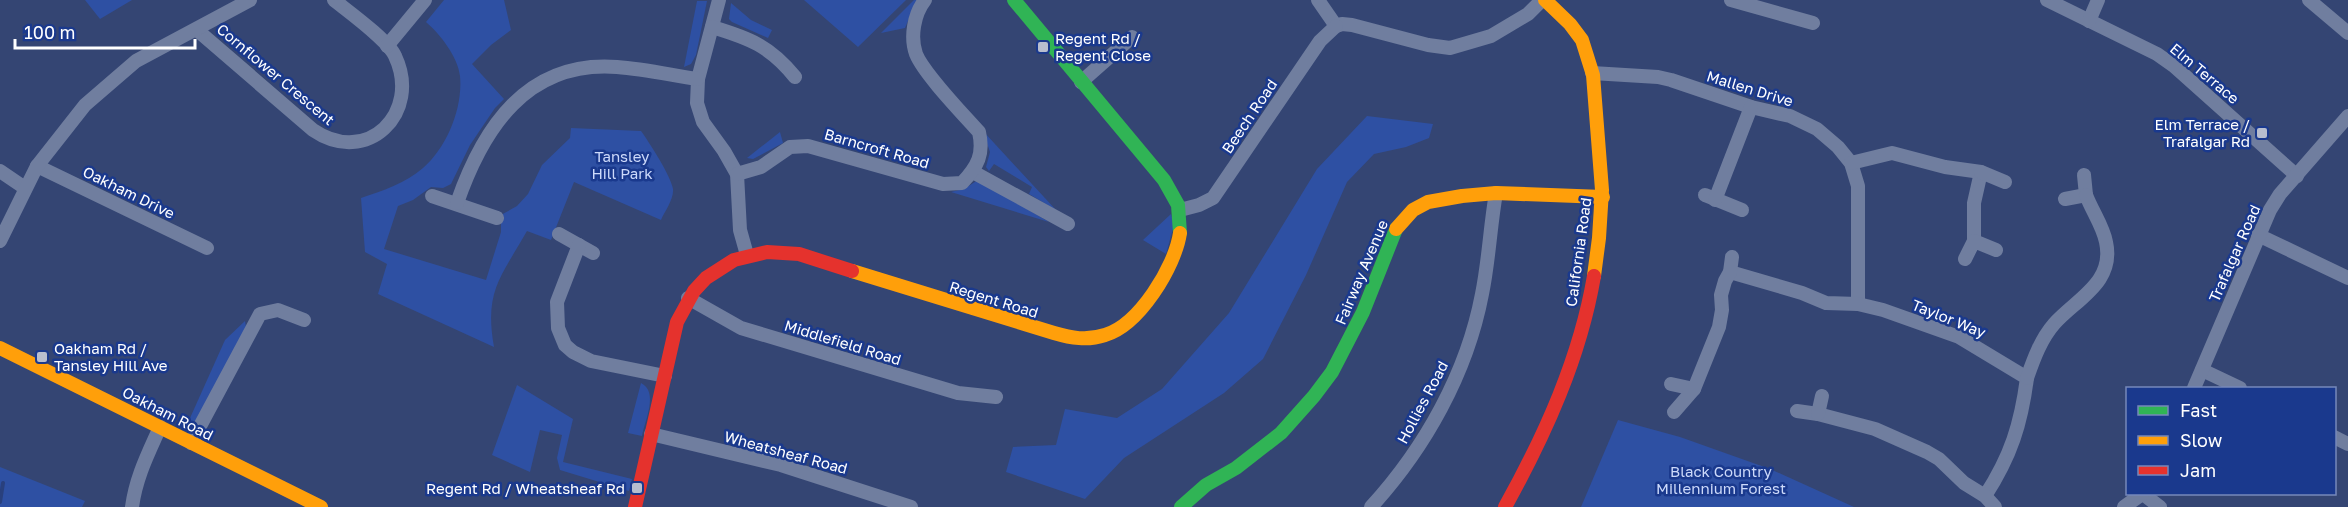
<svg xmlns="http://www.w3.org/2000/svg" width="2348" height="507" viewBox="0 0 2348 507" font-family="'Golos Text',sans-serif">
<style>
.green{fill:#2e50a3}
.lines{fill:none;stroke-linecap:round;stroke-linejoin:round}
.stream{stroke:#29407d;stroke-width:4}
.street{stroke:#707e9f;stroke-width:14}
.fast{stroke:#30b455;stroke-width:14}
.slow{stroke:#ff9f0a;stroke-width:14}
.jam{stroke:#e5322d;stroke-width:14}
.poi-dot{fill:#b8bece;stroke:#1a398d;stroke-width:2}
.labels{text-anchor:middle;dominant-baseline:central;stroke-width:5;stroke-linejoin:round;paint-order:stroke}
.poi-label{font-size:15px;fill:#fff;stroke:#1a398d;text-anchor:start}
.street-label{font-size:15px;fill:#fff;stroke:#1a398d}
.park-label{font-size:15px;fill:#ccd9fa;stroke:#1a398d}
</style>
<rect width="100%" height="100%" fill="#344573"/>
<g class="green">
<path d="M85,0H132L100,19Z"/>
<path d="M444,0H504L511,30L491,45L472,64L504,99L495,108L470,145L451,184L443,188L431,187L413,200L398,206L384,249L486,280L501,232V215L517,206L528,194L542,165L570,138L571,128L641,131C649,142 671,176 673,189C674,199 665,211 661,220L574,182L551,240L527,231C501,277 484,291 494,347L378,294L387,264L365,252L361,198C382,191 406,183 423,168C447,147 463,108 460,76C458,57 440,34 426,22Z"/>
<path d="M804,0H906L858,47Z"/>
<path d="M914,0H917L905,28L881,33Z"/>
<path d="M697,1H707L696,55L691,64L684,67Z"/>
<path d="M731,3L751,20L772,30L768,38L732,22L729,19Z"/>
<path d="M1367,116L1433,124L1429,138L1406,147L1374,154L1347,182L1306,275L1263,359L1224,393L1124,458L1085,499L1006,472L1013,447L1056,445L1065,409L1117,418L1162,389L1229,313L1317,169Z"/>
<path d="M983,131L1056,210L1029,194L1032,187L994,164L989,171L986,167L990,152Z"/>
<path d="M780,132L783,143L753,159L747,158Z"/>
<path d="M978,180L1049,222L951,192L964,189Z"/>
<path d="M1171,214L1174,225L1166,254L1143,240Z"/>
<path d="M245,321L246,327L195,427L190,429L186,427L225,340Z"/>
<path d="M641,383C659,392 645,420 642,436L628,433Z"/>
<path d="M517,385L573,419L563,462L632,479L629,491L560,470L557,458L562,435L540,430L530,472L492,455Z"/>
<path d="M1618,420L1680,437L1770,469L1854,507H1581Z"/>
<path d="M0,467L85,501L82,507H0Z"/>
</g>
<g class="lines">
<path class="stream" d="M0,502L3,483"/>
<g class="street">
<path d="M719,0L698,79L697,103L703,122L724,151L737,174L740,230L747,255"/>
<path d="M1318,0L1336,26L1342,24L1352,25L1428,45L1450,48L1491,36L1528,14L1542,0"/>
<path d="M1731,0L1813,23"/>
<path d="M2047,0L2157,54L2174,66L2297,176"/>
<path d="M2309,0L2348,33"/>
<path d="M2089,21L2098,0"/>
<path d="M712,27C749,38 770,46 795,77"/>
<path d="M197,30L313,130C367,167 422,113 395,56C388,40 349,12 334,0"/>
<path d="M387,46L425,0"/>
<path d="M1592,73L1658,77L1671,80L1751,107L1790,116L1817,129L1838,147L1851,163L1858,186V304"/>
<path d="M1081,82L1132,37"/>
<path d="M1851,163L1892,153L1945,167L1981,172L1974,203V241"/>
<path d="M37,166L207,248"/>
<path d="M0,171L25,188"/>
<path d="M973,172L1068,224"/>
<path d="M1981,172L2005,182"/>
<path d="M737,174L761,167L790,147L808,146L943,184L962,183C978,166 984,154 979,132C963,114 924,74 916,54C910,37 914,14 925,0"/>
<path d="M1705,195L1742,210"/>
<path d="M432,196L497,218"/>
<path d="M2065,199L2086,195L2084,175"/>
<path d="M1715,200L1751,107"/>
<path d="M457,203C483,128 527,60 617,67C644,69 671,75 698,79"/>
<path d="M1180,210L1199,205L1213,198L1320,41L1336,26"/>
<path d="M559,234L593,253"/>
<path d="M2258,235L2348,278"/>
<path d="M0,241L37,166L85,105L136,61L250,0"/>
<path d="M579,245L557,302L558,328L565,345L573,352L591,361L665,376"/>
<path d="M1965,259L1974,241L1996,250"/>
<path d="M1730,272L1802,293L1826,303L1858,304L1883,310L1959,337L2027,378C2021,424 2011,456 1985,496"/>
<path d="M688,298L741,328L958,393L996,397"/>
<path d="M2202,370L2240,388"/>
<path d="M2027,378C2034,358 2041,339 2054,324C2076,299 2115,283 2106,242C2103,226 2092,211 2086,195"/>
<path d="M1671,384L1694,389"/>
<path d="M2194,388L2270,210L2280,194L2348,116"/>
<path d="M1797,411L1818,414L1875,429L1927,452L1939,459L1964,483L1985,496L1995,507"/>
<path d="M1674,412L1694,389L1719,327L1722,310L1721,295L1725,281L1730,272L1732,257"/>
<path d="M1818,414L1822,396"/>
<path d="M651,434L781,465L911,507"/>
<path d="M2334,437L2348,444"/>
<path d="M191,443L260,314L278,310L304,320"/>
<path d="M2143,494L2160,507"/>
<path d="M132,507C136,477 148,454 160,427"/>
<path d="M1371,507C1425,448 1467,373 1482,294C1489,260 1490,227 1496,193"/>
<path d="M2124,507L2142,494"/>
</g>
<g class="fast">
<path d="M1014,0L1164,180L1178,205L1180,233"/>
<path d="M1181,507L1206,485L1236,468L1281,433L1314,396L1332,372L1363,312L1396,229"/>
</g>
<g class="slow">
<path d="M1545,0L1570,24L1582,40L1593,75L1602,190L1599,238L1594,276"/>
<path d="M1396,229L1413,210L1428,202L1462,196L1496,193L1603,197"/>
<path d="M852,271L1054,333C1071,338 1087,341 1105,335C1139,325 1175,267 1180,233"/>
<path d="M0,348L321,507"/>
</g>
<g class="jam">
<path d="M635,507L677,322L694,291L706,278L734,260L767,252L799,254L852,271"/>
<path d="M1505,507C1545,435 1580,358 1594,276"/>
</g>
</g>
<g class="poi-dot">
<rect x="1037" y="41" width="12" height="12" rx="3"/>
<rect x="2256" y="127" width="12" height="12" rx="3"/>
<rect x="36" y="351" width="12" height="12" rx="3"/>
<rect x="631" y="482" width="12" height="12" rx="3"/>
</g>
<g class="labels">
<g class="poi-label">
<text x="1055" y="38">Regent Rd /<tspan x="1055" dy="17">Regent Close</tspan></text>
<text x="2250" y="124" text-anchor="end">Elm Terrace /<tspan x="2250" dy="17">Trafalgar Rd</tspan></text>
<text x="54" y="348">Oakham Rd /<tspan x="54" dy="17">Tansley Hill Ave</tspan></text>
<text x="625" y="488" text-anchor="end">Regent Rd / Wheatsheaf Rd</text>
</g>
<g class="street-label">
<text transform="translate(2205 73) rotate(40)">Elm Terrace</text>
<text transform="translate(276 74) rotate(40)">Cornflower Crescent</text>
<text transform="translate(1750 88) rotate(17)">Mallen Drive</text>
<text transform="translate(1249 116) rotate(-56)">Beech Road</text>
<text transform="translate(877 148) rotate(16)">Barncroft Road</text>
<text transform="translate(129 192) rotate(26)">Oakham Drive</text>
<text transform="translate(1578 252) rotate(-82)">California Road</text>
<text transform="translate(2234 253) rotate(-66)">Trafalgar Road</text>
<text transform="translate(1361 272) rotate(-67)">Fairway Avenue</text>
<text transform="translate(994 299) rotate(17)">Regent Road</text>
<text transform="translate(1949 318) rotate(22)">Taylor Way</text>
<text transform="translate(843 342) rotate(17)">Middlefield Road</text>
<text transform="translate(1422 402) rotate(-62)">Hollies Road</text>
<text transform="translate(168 413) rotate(27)">Oakham Road</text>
<text transform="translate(786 452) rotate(15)">Wheatsheaf Road</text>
</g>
<g class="park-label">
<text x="622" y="156">Tansley<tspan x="622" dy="17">Hill Park</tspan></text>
<text x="1721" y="471">Black Country<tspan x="1721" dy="17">Millennium Forest</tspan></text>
</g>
</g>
<rect x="2126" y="387" width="210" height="108" fill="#1a398d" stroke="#7688bb" stroke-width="1.5"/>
<rect x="2138" y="406" width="30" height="9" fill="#30b455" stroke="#7688bb" stroke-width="1.5"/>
<text x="2180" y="417" font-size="18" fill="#ffffff">Fast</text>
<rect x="2138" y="436" width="30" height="9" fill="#ff9f0a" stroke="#7688bb" stroke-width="1.5"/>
<text x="2180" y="447" font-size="18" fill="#ffffff">Slow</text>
<rect x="2138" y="466" width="30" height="9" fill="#e5322d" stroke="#7688bb" stroke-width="1.5"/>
<text x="2180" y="477" font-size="18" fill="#ffffff">Jam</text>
<path d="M15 39v9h180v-9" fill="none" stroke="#ffffff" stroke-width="3"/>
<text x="24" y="39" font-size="18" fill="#ffffff" stroke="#1a398d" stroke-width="4.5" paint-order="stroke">100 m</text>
</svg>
